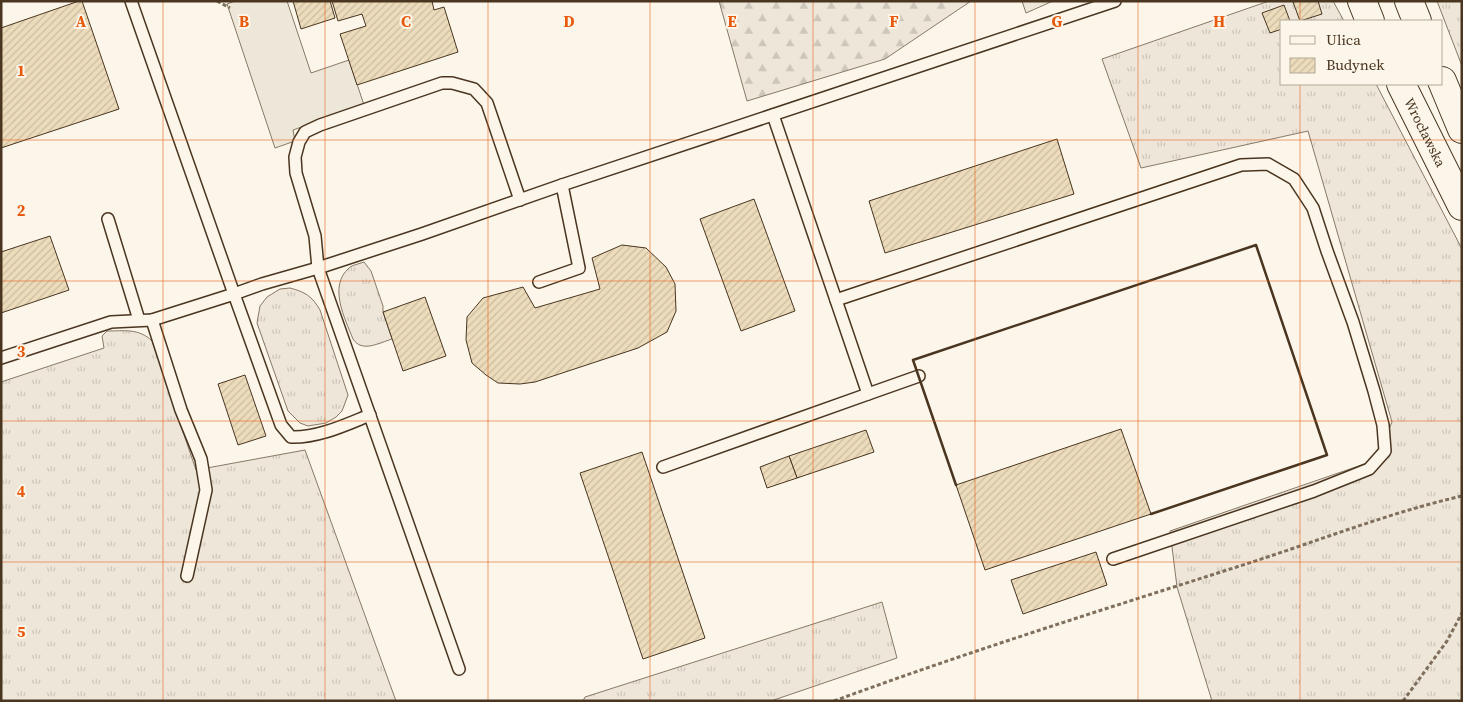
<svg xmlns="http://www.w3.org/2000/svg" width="1463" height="702" viewBox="0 0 1463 702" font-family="'Source Serif 4',serif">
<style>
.grass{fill:url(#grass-tufts);stroke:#887966}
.forest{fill:url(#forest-firs);stroke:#887966}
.parking{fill:#ede7d9;stroke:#887966}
.building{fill:url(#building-hatch);stroke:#4a3520}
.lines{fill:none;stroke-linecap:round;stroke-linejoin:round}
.lane-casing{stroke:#4a3520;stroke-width:14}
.primary-casing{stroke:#4a3520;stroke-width:30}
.path{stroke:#7f6f5c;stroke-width:3;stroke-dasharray:4 2.5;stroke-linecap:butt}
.lane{stroke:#fbf6e9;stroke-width:11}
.primary{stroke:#fbf6e9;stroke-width:28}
.wall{stroke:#4a3520;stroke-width:2.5}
.grid{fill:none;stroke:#e8590c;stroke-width:1;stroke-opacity:0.55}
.labels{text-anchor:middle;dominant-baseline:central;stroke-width:4;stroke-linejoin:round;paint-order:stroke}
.street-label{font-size:14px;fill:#4a3520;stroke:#fbf6e9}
.grid-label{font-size:16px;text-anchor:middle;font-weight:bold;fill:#e8590c;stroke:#fbf6e9;stroke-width:4;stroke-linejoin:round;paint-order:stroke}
</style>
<defs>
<pattern id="grass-tufts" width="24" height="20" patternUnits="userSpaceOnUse" patternTransform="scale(1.25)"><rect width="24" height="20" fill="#ede6d9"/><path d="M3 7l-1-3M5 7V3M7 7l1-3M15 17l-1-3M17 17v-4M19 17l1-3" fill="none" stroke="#cdc6ba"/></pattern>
<pattern id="forest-firs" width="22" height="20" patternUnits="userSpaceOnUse" patternTransform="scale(1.25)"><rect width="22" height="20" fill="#ede6d9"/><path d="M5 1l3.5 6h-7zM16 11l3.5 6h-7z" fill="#cdc6ba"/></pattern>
<pattern id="building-hatch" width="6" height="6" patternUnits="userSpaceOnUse" patternTransform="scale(1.25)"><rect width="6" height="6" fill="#ecdcbc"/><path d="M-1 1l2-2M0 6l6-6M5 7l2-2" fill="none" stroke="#ccbda1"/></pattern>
</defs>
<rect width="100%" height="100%" fill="#fbf6e9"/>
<g class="grass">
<path d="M1269,1H1333L1344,21H1282V84H1376L1462,249V701H1212L1177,587L1170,531L1376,460L1392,422L1308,131L1141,168L1102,59Z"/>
<path d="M1437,1H1462V66Z"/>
<path d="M364,262L371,271L383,306V312L392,339C379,343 362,353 353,339C345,319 328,286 349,268C352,265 359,264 364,262Z"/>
<path d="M290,288C305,292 312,296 320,310L348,395L342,411L336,417L326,423L308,426L300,423L288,411L257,323L260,306L267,297L280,289Z"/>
<path d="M107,331C124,331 139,328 152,341L196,470L305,450L396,701H1V382L104,348L102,336Z"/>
<path d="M882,602L897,658L771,701H583L585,697Z"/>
</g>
<path class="forest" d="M719,1H971L885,59L747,101Z"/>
<g class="parking">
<path d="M235,1H287L311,73L349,60L364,105L293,130L295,141L275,148L227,4Z"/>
<path d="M1022,1H1053L1026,13Z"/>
</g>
<g class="building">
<path d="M79,1H82L119,109L1,148V28Z"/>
<path d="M293,1H330L335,18L301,29Z"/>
<path d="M332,1H432L434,10L444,7L458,52L357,85L340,34L366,26L362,14L338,21Z"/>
<path d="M1295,1H1318L1322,14L1300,21L1293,2Z"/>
<path d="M1284,5L1290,21H1282V29L1270,33L1262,13Z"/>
<path d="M1057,139L1074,194L885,253L869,201Z"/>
<path d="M754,199L795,311L741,331L700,219Z"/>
<path d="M50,236L69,290L1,313V252Z"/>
<path d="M622,245L646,248L666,267L675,284L676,311L667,332L638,348L535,382L520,384L498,383L486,375L472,363L466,340L467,317L483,298L523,287L535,308L600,289L592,258Z"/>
<path d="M425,297L446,356L403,371L383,312Z"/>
<path d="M245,375L266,436L238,445L218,384Z"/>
<path d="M1121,429L1151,514L985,570L956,485Z"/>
<path d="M866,430L874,452L797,478L789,456Z"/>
<path d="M642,452L705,638L643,659L580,473Z"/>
<path d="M789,456L797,478L767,488L760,467Z"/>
<path d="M1096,552L1107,585L1023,614L1011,580Z"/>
</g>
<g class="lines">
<g class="lane-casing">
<g id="lane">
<path d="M131,1L234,294L262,284L318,268L422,234L562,185L1115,1"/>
<path d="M108,219L139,320"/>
<path d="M539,282L579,268L562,185"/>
<path d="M836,300L1241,165L1268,164L1294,179L1313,208L1327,251L1353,322L1374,391L1383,425L1385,451L1369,469L1314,491L1113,559"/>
<path d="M152,320L181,410L201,459L206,490L187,576"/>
<path d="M1,358L111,322L152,320L234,294L281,425L291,437C318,438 345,425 370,415"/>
<path d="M868,394L919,376"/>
<path d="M663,467L868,394L773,115"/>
<path d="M459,669L318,268L315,236L296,173L295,157L299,142L305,132L320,125L442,83H452L474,89L487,103L520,200"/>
</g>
</g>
<g class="primary-casing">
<g id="primary">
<path d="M1362,1L1370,21"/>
<path d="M1409,1L1417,21"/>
<path d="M1442,81L1462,129"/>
<path id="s1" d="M1401,84L1462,206"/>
</g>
</g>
<g class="path">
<path d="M217,1L230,8"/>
<path d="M834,701C970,651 1108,608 1246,564C1318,541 1388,513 1462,496"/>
<path d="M1403,701L1447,641L1462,613"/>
</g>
<use href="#lane" class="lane"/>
<use href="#primary" class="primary"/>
<path class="wall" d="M956,485L913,360L1256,245L1327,455L1151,514"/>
</g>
<path class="grid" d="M163,1V701M325,1V701M488,1V701M650,1V701M813,1V701M975,1V701M1138,1V701M1300,1V21M1300,84V701M1,140H1462M1,281H1462M1,421H1462M1,562H1462"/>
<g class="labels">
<g class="street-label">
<text stroke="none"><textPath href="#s1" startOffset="54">Wrocławska</textPath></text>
</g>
</g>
<g class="grid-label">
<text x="81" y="27">A</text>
<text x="244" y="27">B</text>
<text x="406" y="27">C</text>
<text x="569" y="27">D</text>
<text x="732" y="27">E</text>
<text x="894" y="27">F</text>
<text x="1057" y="27">G</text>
<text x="1219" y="27">H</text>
<text x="21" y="76">1</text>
<text x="21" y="216">2</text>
<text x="21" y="357">3</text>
<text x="21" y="497">4</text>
<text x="21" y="637">5</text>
</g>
<rect width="1463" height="702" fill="none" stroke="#4a3520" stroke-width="5"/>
<rect x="1280" y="20" width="162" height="65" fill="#fbf6e9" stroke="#b4a999"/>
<rect x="1290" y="36" width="25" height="8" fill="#fbf6e9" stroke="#b4a999"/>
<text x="1326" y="45" font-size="15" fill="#4a3520">Ulica</text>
<rect x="1290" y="58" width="25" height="15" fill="url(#building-hatch)" stroke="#b4a999"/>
<text x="1326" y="70" font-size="15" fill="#4a3520">Budynek</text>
</svg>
